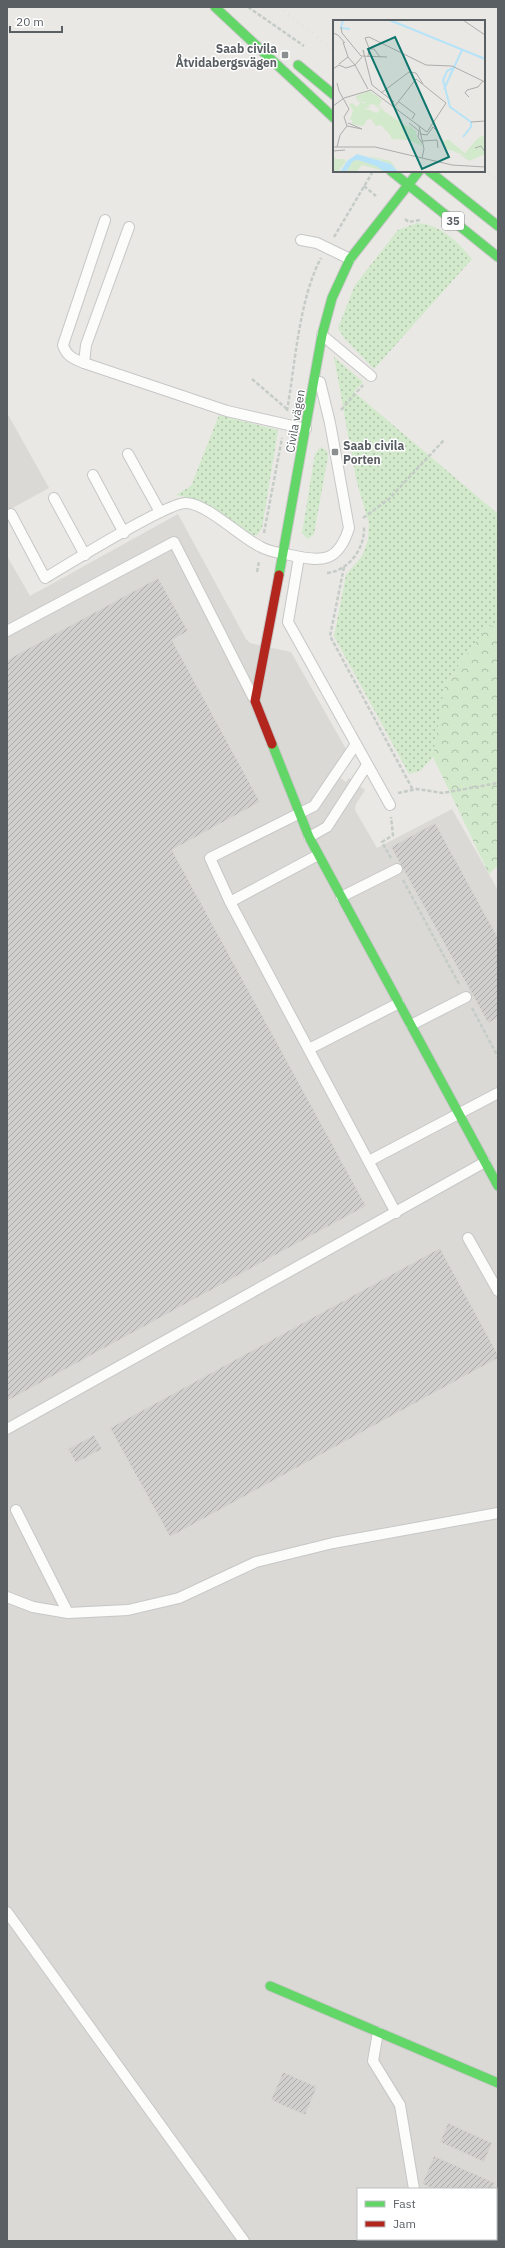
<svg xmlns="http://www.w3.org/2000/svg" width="505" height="2248" viewBox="0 0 505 2248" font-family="'IBM Plex Sans',sans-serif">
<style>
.industrial{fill:#dbd9d5;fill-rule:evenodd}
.grass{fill:url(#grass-dots)}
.forest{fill:url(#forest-crowns)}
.building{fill:url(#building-hatch);stroke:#dad7d3}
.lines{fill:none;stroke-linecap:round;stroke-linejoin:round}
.lane-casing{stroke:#c6c7c7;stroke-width:12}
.fast-casing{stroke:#c7c7c7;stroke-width:11}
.jam-casing{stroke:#c7c7c7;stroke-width:11}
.path{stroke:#c5ccc7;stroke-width:2.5;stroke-dasharray:4 2;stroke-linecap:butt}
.lane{stroke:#fcfcfb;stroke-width:10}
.fast{stroke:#63d668;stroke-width:9}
.jam{stroke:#b3261e;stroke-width:9}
.rail{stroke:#e2e2e1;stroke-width:3;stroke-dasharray:1 5;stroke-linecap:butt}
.poi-dot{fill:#8c8f90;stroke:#fff;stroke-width:1.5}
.labels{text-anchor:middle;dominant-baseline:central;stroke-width:3;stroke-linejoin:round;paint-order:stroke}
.shield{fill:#fff;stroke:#8b8f92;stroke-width:1}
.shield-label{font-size:11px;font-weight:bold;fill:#595f63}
.poi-label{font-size:12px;font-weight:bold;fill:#595f63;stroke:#fff;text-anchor:end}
.street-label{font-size:12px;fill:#595f63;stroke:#fff}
.inset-river{fill:none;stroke:#b6e3f7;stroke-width:2}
.inset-road{fill:none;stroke:#acadac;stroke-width:1}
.view{fill:#0f766e;fill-opacity:0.15;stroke:#0f766e;stroke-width:2}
.inset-edge{fill:none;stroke:#595f63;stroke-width:2}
</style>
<defs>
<pattern id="grass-dots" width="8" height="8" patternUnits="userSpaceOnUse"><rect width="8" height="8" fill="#d2e9cc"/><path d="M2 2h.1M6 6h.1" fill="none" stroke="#adc0a9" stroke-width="1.8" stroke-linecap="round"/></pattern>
<pattern id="forest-crowns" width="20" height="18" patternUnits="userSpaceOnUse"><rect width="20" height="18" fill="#d2e9cc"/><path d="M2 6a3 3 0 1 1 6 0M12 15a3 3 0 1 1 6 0" fill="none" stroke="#adc0a9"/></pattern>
<pattern id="building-hatch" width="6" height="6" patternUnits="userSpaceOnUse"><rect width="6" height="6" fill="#d1cfcd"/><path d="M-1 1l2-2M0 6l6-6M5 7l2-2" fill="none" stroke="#adabaa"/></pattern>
</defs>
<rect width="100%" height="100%" fill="#eae8e4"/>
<g class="industrial">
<path d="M7,413L49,488L7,511Z"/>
<path d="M178,514L246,639L250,643L291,652L346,749L331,771L346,782L349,778L365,790L356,804L355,810L377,848L452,809L498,890V2241H7V556L30,596ZM358,2189H496V2239H358Z"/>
</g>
<g class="grass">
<path d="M417,223C441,225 457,241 472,259L374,369L344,338L338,328L355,285L398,230Z"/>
<path d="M334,357L363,382L354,392L498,514V625L487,627L445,684L433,757L420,771L409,774L334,636L346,575L362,556L368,540L369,524L356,479Z"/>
<path d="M219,415L278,430L262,528L257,535H251C228,519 205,499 176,495L191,486Z"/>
<path d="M321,447L327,451L328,456L314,534L308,539L302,533L315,454Z"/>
</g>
<path class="forest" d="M498,625V865L489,874L433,757L445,684L487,627Z"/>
<g class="building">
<path d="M158,578L188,631L172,640L260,802L172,850L366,1206L7,1401V660Z"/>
<path d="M435,823L498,938V1018L488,1023L391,847Z"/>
<path d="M440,1248L498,1355V1358L170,1537L110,1428Z"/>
<path d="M94,1435L102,1449L76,1463L68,1449Z"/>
<path d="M283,2072L317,2087L305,2115L271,2100Z"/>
<path d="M448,2123L492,2143L484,2162L440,2142Z"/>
<path d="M434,2156L495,2183L492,2189H434L422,2184Z"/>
</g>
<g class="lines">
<g class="lane-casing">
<g id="lane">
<path d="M105,220L63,345C66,356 74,359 84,363L227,411L306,429"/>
<path d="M301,240L317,243L350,259"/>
<path d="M322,335L371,376"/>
<path d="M84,363L86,345L129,227"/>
<path d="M128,454L160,512"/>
<path d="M93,475L124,533"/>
<path d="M54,498L85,555"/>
<path d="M11,514L45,578C67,565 168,502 186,503C208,504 240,537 261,547C270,552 281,553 290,555C322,562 338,563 349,528L330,423L320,382"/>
<path d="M299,557L288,622L390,805"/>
<path d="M7,631L174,542L253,697"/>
<path d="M309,837L327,827L367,765"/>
<path d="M318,855L230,902L396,1213"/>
<path d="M341,897L397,869"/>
<path d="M230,902L210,858L314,806L356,744"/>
<path d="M411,1025L466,997"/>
<path d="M309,1049L399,1003"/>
<path d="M369,1161L498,1093"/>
<path d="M468,1238L498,1291"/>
<path d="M7,1429L485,1162"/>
<path d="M16,1510L68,1613"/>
<path d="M7,1597L33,1607L68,1613L128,1610L179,1598L256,1562L333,1543L498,1513"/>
<path d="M7,1912L244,2241"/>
<path d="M378,2032L373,2061L400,2105L414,2189"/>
<path d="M496,2230L498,2231"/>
</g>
</g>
<g class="fast-casing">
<g id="fast">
<path d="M215,7L334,118"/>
<path d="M298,65L334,95"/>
<path d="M391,171L498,257"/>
<path d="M429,171L498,226"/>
<path d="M279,575L322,335L332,298L350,259L419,171"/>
<path d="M272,744L309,837L498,1186"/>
<path d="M270,1986L498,2083"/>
</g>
</g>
<g class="jam-casing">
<path id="jam" d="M272,744L255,701L279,575"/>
</g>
<g class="path">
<path d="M248,7L304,46"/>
<path d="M364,186L376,196"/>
<path d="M405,219L409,222L420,220"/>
<path d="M334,237L372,173"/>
<path d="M252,379L287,409"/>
<path d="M341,410L363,385"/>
<path d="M287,411C295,365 299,299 321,258"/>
<path d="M363,518L389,499L444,440"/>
<path d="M264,533L282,438"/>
<path d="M344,567L330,636L413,790"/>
<path d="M257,572L259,561"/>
<path d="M327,573C348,571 365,549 364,527"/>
<path d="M398,793L417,789L443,793L498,783"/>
<path d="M391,858L382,842L393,835L391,817"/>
<path d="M403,880L460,986"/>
<path d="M472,1008L498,1057"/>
</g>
<use href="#lane" class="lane"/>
<use href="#fast" class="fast"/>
<use href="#jam" class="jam"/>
<g class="rail">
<path d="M279,7L334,51"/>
<path d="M484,170L498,181"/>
</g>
</g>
<g class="poi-dot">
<rect x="281" y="51" width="8" height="8" rx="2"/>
<rect x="331" y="448" width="8" height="8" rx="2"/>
</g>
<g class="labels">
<rect class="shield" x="442" y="212" width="22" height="18" rx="3"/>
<g class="shield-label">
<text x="453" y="221">35</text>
</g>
<g class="poi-label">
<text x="277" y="48">Saab civila<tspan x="277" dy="14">Åtvidabergsvägen</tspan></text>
<text x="343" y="445" text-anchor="start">Saab civila<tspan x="343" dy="14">Porten</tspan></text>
</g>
<g class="street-label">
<text transform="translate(295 421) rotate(-80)">Civila vägen</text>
</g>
</g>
<g transform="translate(333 20)">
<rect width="152" height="152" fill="#eae8e4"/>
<path d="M37,71L49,80L46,85L53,91L41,84L35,85L37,88H30L29,84L35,81L27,78L24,81L23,76ZM76,105L83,111L84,118L90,126L75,120L59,119L57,115L62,112L71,114L74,119ZM115,119L134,135V136L114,129L109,120L113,121ZM0,131L2,139H11L13,141L5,152H0Z" fill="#d2e9cc"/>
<path d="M31,77L35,81L34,84L31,81L29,83L31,88L44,93L47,90L40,84L75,107L74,119L71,114L62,112L57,115L48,105L43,106L38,99L34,100L30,106L16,84L19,83L24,87L28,82L24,81ZM152,115V134L136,141L126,134L134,136L132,133L145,118ZM32,135L57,141L67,152L58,144Z" fill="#d2e9cc"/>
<path d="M25,140L43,146L51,151L29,145L23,152H13L20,141Z" fill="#d2e9cc"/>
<path d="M21,89L25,92L30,106L18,104L20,100L14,99H17Z" fill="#d2e9cc"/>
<path d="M24,134L58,144L65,152H52L43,146L25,140L20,141L13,152H7L14,141Z" fill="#b6e3f7"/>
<path class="inset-river" d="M10,0L8,8L17,9M56,0L69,5M69,5L152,39M122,47L114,51L110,60L117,87L138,102V107L130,117M111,69L129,30"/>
<path class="inset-road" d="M130,0L152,15M8,7L9,13L28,36L54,37M0,13L5,15L12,23M36,29H41L47,37M31,33L30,30L39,65L61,82M15,37L22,45L29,37M35,37L36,28L32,18L36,17L93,45L119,46L152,62M6,44L15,37L10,22M0,49L6,45L13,48L22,45L35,69M4,63L6,71L16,89L11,97M48,73L76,52L83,53L90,64M136,77L132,73L134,70L145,67L150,61M66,82L82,94L79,99M0,86L11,78L38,70L94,112L113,83L83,59L62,86M11,97L14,106L29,109L15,103M138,102L152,101M76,103L86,111L85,117L89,123M86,106L91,129L89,138M87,114L94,115L100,107L103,110M89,121L104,120L105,128M0,127H42L119,145L152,147M4,127L7,115L14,106M142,128L148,126L152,132M0,131L12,130"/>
<path class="view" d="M62,17L116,137L89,149L35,29Z"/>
<rect width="152" height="152" class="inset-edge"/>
</g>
<rect width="505" height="2248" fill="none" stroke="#595f63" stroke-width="16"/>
<rect x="357" y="2188" width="140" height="52" fill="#ffffff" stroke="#bdbfc1"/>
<rect x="365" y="2201" width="20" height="6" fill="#63d668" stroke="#bdbfc1"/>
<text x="393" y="2208" font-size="12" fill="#595f63">Fast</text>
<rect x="365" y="2221" width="20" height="6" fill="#b3261e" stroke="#bdbfc1"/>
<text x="393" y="2228" font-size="12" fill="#595f63">Jam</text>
<path d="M10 26v6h52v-6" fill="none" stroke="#595f63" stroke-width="2"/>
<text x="16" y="26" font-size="12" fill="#595f63" stroke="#ffffff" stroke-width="3" paint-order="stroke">20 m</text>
</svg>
